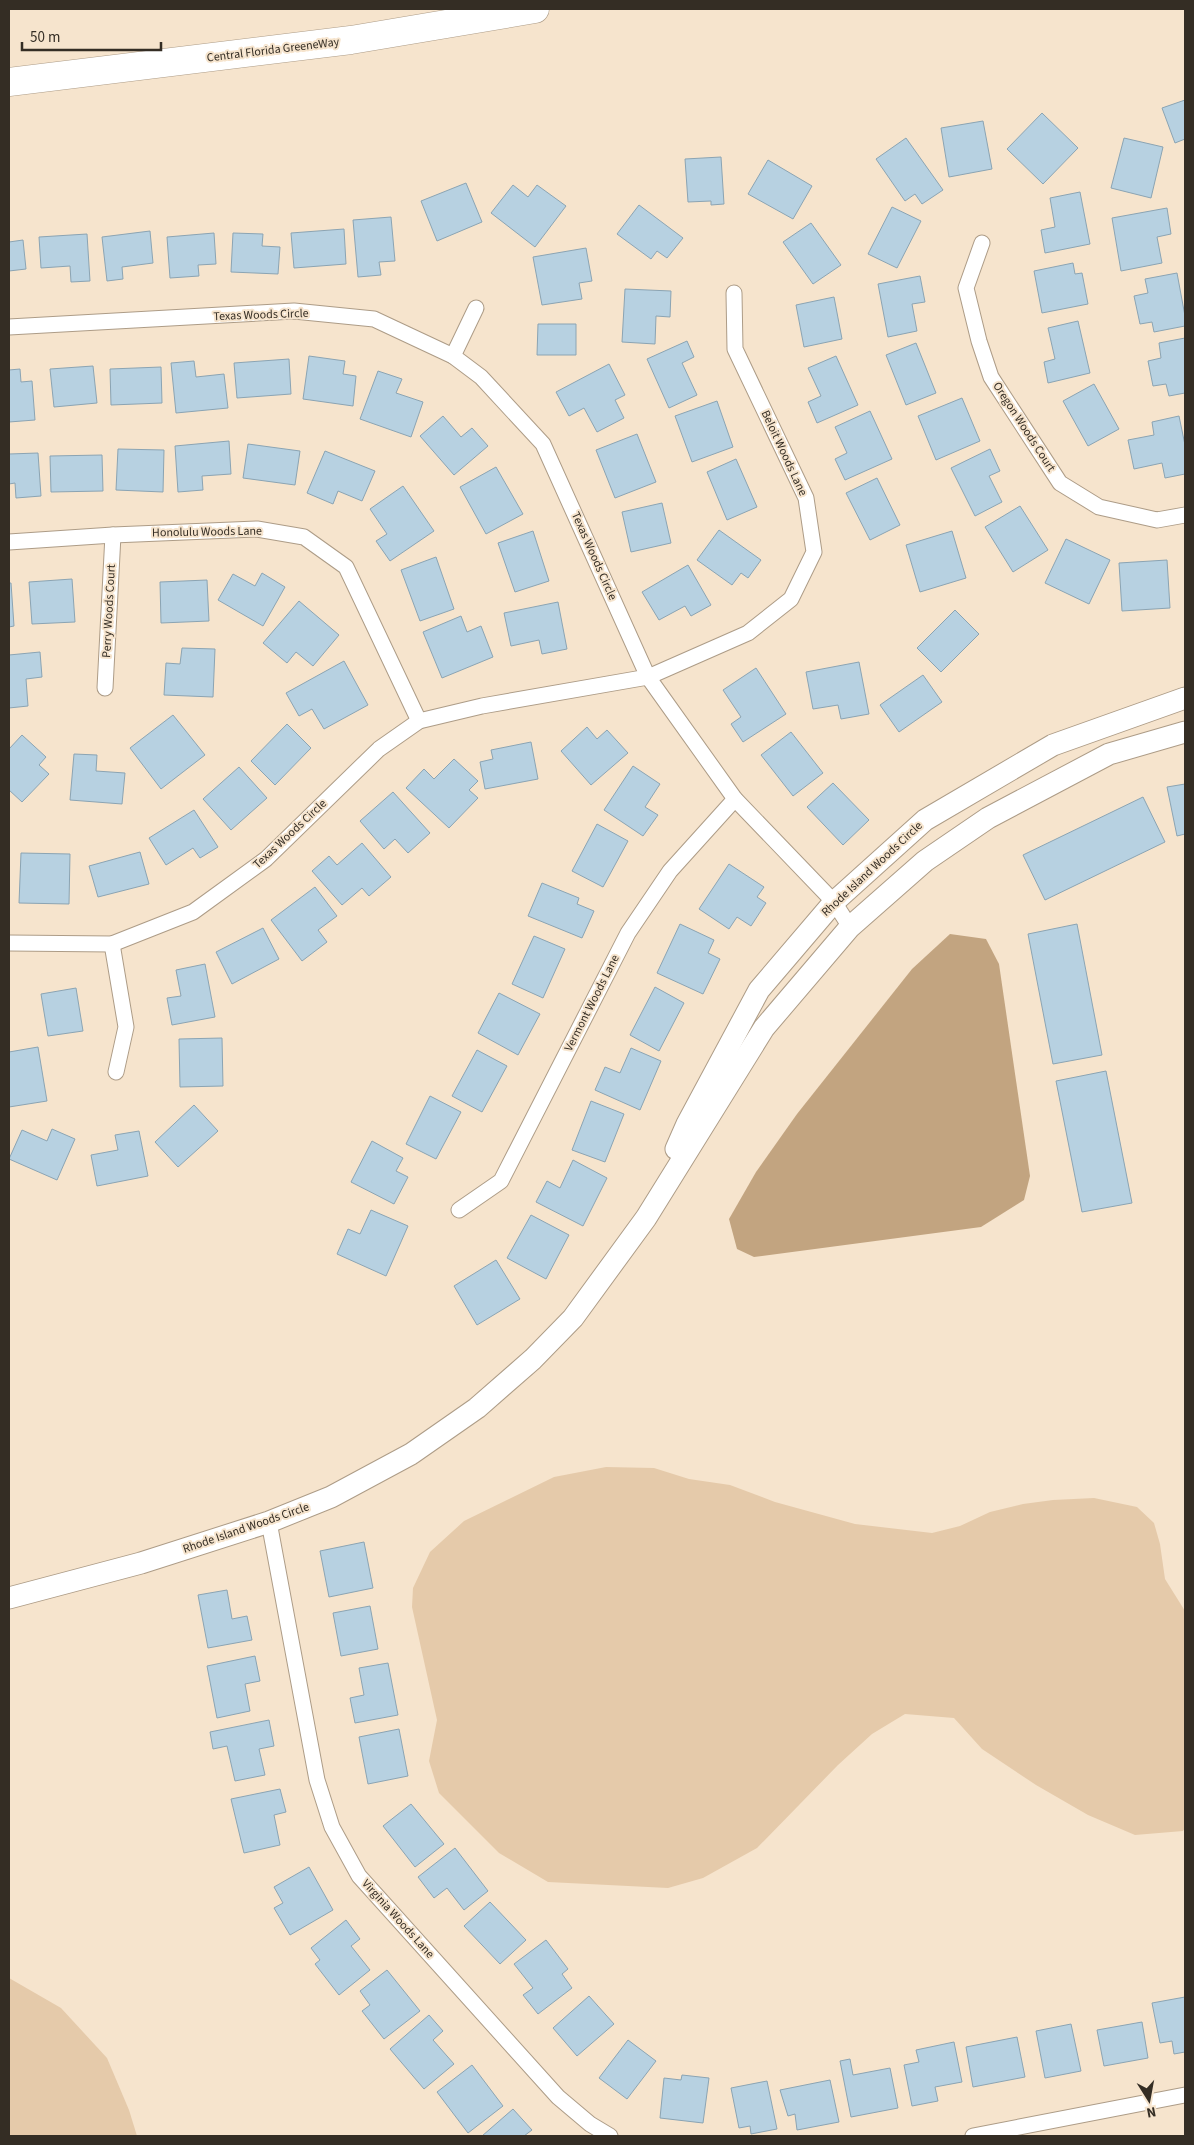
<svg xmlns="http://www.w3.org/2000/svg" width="1194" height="2145" viewBox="0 0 1194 2145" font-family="'Source Sans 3',sans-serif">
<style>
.green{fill:#e5caaa}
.water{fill:#c2a480}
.building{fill:#b7d1e1;stroke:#8ba4b3}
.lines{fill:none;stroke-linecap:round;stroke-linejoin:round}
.street-casing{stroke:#ad9c87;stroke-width:17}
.secondary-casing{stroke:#ad9c87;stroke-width:23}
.highway-casing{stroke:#ad9c87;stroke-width:29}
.street{stroke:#fff;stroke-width:15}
.secondary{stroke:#fff;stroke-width:21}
.highway{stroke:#fff;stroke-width:28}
.labels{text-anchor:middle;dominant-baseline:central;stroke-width:4;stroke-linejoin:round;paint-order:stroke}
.street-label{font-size:12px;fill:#342d24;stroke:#f6e4cd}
</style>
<rect width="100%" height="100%" fill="#f6e4cd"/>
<g class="green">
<path d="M606,1467L654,1468L689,1479L730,1485L775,1502L855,1524L932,1533L960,1526L990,1512L1023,1504L1053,1500L1094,1498L1137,1507L1154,1523L1160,1544L1165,1579L1185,1611V1828L1183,1831L1135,1835L1088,1815L1036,1785L982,1749L954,1718L905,1714L872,1734L838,1765L757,1848L703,1878L668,1888L548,1882L499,1853L439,1793L429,1761L437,1720L412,1607L413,1588L430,1552L464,1521L554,1477Z"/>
<path d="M9,1978L61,2008L107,2058L129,2110L137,2136H9Z"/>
</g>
<path class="water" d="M950,934L986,939L999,964L1030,1176L1024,1200L981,1227L754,1257L737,1249L729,1219L756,1172L797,1114L912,969Z"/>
<g class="building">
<path d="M1185,100V139L1175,143L1162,108Z"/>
<path d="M1042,113L1078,148L1043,184L1007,149Z"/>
<path d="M983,121L992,169L949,177L941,128Z"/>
<path d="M906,138L943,190L922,204L915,194L905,201L876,159Z"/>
<path d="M1124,138L1163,147L1151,198L1111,188Z"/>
<path d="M721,157L724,204L711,205V201L688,202L685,159Z"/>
<path d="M768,160L812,186L793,219L748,194Z"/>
<path d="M466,183L482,222L437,241L421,201Z"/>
<path d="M513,185L528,197L537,185L566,206L535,247L491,213Z"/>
<path d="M1080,192L1090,244L1045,253L1041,230L1055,227L1050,198Z"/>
<path d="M639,205L683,238L667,258L657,251L651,259L617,234Z"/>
<path d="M892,207L921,221L897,268L868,254Z"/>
<path d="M1167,208L1171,234L1157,237L1162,263L1121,271L1112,218Z"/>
<path d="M391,217L395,261L379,262L381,275L358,277L353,220Z"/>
<path d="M811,223L841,265L813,284L783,242Z"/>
<path d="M344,229L346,264L294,268L291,233Z"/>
<path d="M150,231L153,263L122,267L123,279L107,281L102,237Z"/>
<path d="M214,233L216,264L198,265L199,276L170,278L167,237Z"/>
<path d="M233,233L263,234L262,246L280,247L278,274L231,272Z"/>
<path d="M87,234L90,281L71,282L70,266L41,268L39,237Z"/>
<path d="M23,240L26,269L9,271V242Z"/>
<path d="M586,248L592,281L579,283L582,299L542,305L533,257Z"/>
<path d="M1073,263L1075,274L1082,273L1088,304L1042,313L1034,271Z"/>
<path d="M1177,273L1185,316V326L1154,332L1152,322L1140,324L1134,296L1148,293L1145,279Z"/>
<path d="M920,276L925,302L912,304L917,331L888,337L878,284Z"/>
<path d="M625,289L671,291L670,317L656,316L655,344L622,342Z"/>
<path d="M834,297L842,339L804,347L796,305Z"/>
<path d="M1078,321L1090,373L1048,383L1044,362L1055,359L1048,328Z"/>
<path d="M538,324H576V355H537Z"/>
<path d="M1185,338V393L1169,396L1166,384L1153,386L1148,361L1161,358L1159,343Z"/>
<path d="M687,341L694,357L682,363L697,395L669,408L647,359Z"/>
<path d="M916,343L936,393L906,405L886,355Z"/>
<path d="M309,356L345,361L343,374L356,376L353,406L303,399Z"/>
<path d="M836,356L858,405L817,423L808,402L821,396L808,368Z"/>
<path d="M289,359L291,394L237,398L234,363Z"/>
<path d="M194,361L196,377L224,374L228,408L176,413L171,363Z"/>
<path d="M609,364L625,395L615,400L624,418L597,432L584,408L569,416L556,392Z"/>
<path d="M93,366L97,403L54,407L50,369Z"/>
<path d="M161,367L162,403L111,405L110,369Z"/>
<path d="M20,369L21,382L32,381L35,420L9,422V370Z"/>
<path d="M378,371L402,379L396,393L423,402L411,437L360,419Z"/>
<path d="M1094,384L1119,429L1088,446L1063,401Z"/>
<path d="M962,398L980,441L936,460L918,416Z"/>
<path d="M717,401L733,447L692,462L675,416Z"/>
<path d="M870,411L892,459L845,480L835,459L847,453L835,427Z"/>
<path d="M443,416L461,437L472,428L488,446L454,475L420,436Z"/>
<path d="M1179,416L1185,445V474L1165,478L1162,463L1134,469L1128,440L1154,435L1152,422Z"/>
<path d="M637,434L656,482L615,498L596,450Z"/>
<path d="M229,441L231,474L202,476L203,490L178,492L175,446Z"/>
<path d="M248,444L300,451L295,485L243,478Z"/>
<path d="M118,449L164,450L163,492L116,490Z"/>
<path d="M990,449L1000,471L989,476L1002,502L975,516L951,468Z"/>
<path d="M325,451L375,471L362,501L338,491L333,504L307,493Z"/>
<path d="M38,453L41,496L16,498L15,483L9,484V454Z"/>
<path d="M102,455L103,491L51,492L50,456Z"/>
<path d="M736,459L757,507L727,520L707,472Z"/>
<path d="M496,467L523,514L486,534L460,487Z"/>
<path d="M877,478L900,525L870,540L846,493Z"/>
<path d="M403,486L434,531L390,561L376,541L387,534L370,509Z"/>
<path d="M662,503L671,543L631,552L622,512Z"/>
<path d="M1020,506L1048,550L1013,572L985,527Z"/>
<path d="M719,530L761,560L748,578L741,573L732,585L697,560Z"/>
<path d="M533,531L549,581L515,592L498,543Z"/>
<path d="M952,531L966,578L920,592L906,545Z"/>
<path d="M1066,539L1110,560L1089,604L1045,583Z"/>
<path d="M436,557L454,609L420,621L401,570Z"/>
<path d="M1167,560L1170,608L1122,611L1119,563Z"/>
<path d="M688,565L711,605L691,616L685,606L659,620L642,592Z"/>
<path d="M262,573L285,587L263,626L218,600L233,574L255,586Z"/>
<path d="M72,579L75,622L32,624L29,582Z"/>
<path d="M207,580L209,621L161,623L160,582Z"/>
<path d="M9,583H11L14,626L9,627Z"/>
<path d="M299,601L339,635L313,666L296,652L287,663L263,643Z"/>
<path d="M558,602L567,649L542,654L539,640L511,646L504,613Z"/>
<path d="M955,610L979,634L941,672L917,648Z"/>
<path d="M461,616L467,632L481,626L493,657L442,678L423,632Z"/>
<path d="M182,648L215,649L213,697L164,695L166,663L180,664Z"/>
<path d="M40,652L42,677L26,679L28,706L9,708V655Z"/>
<path d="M344,661L368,705L324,729L312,709L299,716L286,693Z"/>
<path d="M859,662L869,714L841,719L838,705L813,709L806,672Z"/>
<path d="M756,668L786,714L743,742L731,724L741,717L723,690Z"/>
<path d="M923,675L942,702L899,732L880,705Z"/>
<path d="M173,715L205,755L161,789L130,748Z"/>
<path d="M287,724L311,748L275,785L251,761Z"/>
<path d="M587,727L597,739L607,730L628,753L591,785L561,751Z"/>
<path d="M791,732L823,773L793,796L761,755Z"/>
<path d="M22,735L46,757L39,765L49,774L22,802L9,790V749Z"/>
<path d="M531,742L538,779L485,789L480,762L493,759L491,750Z"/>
<path d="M74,754L97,755L96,771L125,773L122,804L70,800Z"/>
<path d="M454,759L478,781L469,790L478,798L449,828L406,788L424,769L434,779Z"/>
<path d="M633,766L660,784L645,807L658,815L643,836L604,810Z"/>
<path d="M239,767L267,798L231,830L203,799Z"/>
<path d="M833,783L869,820L843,845L807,807Z"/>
<path d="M1185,784V834L1177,836L1167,787Z"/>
<path d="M393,792L430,833L408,853L395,839L384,849L360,821Z"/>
<path d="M1143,797L1165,842L1045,900L1023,855Z"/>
<path d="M194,810L218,847L200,858L193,848L166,865L149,838Z"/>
<path d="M597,824L628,841L603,887L572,871Z"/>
<path d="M362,843L391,877L369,896L362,888L342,905L312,871L329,856L337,865Z"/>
<path d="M140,852L149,884L98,897L89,866Z"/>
<path d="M21,853L70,854L69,904L19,903Z"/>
<path d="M729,864L764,887L757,897L766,903L751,926L737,917L729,929L699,909Z"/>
<path d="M542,883L579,898L577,904L594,911L582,938L528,916Z"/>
<path d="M315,887L337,916L318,930L327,942L302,961L271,920Z"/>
<path d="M680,924L714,940L708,953L720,959L703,994L657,973Z"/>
<path d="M1077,924L1102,1055L1053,1064L1028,934Z"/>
<path d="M263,928L279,959L232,984L216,952Z"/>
<path d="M534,936L565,949L543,998L512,984Z"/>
<path d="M205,964L215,1017L172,1025L167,998L181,996L176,970Z"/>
<path d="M655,987L684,1003L659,1051L630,1035Z"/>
<path d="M76,988L83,1031L48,1036L41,994Z"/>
<path d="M499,993L540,1014L518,1055L478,1033Z"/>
<path d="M222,1038L223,1086L180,1087L179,1039Z"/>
<path d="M38,1047L47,1101L9,1107V1052Z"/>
<path d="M631,1048L661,1061L640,1110L595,1090L605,1067L620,1073Z"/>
<path d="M477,1050L507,1066L482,1112L452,1096Z"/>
<path d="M1106,1071L1132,1203L1082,1212L1056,1081Z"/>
<path d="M430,1096L461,1112L436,1159L406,1144Z"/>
<path d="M591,1101L624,1114L605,1162L572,1150Z"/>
<path d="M194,1105L218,1131L178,1167L155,1142Z"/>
<path d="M52,1129L75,1139L57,1180L9,1159L22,1130L47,1141Z"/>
<path d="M139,1131L148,1176L97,1186L91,1155L118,1150L115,1135Z"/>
<path d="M372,1141L403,1158L396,1171L408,1177L394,1204L351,1182Z"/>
<path d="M573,1160L607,1178L583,1226L536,1202L547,1181L560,1188Z"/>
<path d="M371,1210L408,1226L386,1276L337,1254L348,1229L360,1234Z"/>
<path d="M531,1215L569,1235L546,1279L507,1258Z"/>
<path d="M496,1260L520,1299L477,1325L454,1286Z"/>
<path d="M364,1542L373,1588L329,1597L320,1551Z"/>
<path d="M227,1590L232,1619L247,1616L252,1640L208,1648L198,1595Z"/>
<path d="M370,1606L378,1649L341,1656L333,1613Z"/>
<path d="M255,1656L260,1681L245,1684L250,1711L217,1718L207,1666Z"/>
<path d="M388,1663L398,1715L355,1723L350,1698L364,1695L359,1668Z"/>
<path d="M269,1720L274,1746L259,1749L265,1775L235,1781L227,1746L213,1749L210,1732Z"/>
<path d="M399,1729L408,1776L368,1784L359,1737Z"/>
<path d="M280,1789L286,1812L274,1815L280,1845L244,1853L231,1799Z"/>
<path d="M411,1804L444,1844L415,1867L383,1826Z"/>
<path d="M455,1848L488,1891L464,1910L447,1888L434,1898L418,1877Z"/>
<path d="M309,1867L333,1910L290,1935L274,1908L283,1903L274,1887Z"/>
<path d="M490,1902L526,1940L500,1964L464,1926Z"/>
<path d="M346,1920L360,1939L351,1946L370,1970L339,1995L315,1964L320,1960L311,1948Z"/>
<path d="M546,1940L568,1969L562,1974L572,1988L538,2014L523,1995L533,1988L514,1964Z"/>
<path d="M387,1970L420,2011L384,2039L362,2011L370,2005L360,1991Z"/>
<path d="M589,1996L614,2024L577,2056L553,2028Z"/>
<path d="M1185,1997V2052L1174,2054L1172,2041L1160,2043L1152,2003Z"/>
<path d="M429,2015L443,2031L433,2040L454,2064L424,2089L390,2049Z"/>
<path d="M1142,2022L1148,2058L1104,2066L1097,2030Z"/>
<path d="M1071,2024L1081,2071L1045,2078L1036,2031Z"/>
<path d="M1017,2037L1025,2077L973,2087L966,2047Z"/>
<path d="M628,2040L656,2061L627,2099L599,2078Z"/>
<path d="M954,2042L962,2082L935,2087L938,2101L912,2106L904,2065L919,2062L916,2050Z"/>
<path d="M850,2059L853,2075L890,2068L898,2108L851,2117L840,2061Z"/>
<path d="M472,2065L503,2106L468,2133L437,2092Z"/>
<path d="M682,2075L709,2078L703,2123L660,2118L664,2078L681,2080Z"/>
<path d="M830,2080L839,2122L797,2130L795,2114L788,2116L780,2090Z"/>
<path d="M767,2081L777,2129L751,2134L750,2126L739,2128L731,2088Z"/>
<path d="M513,2109L532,2130L524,2136H482Z"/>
</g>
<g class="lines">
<g class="street-casing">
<g id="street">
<path d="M982,243L966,288L979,341L991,377L1060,483L1099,507L1157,520L1185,515"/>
<path d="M9,327L294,311L374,319L453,356L481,377L543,444L648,677L735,799L834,902L850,927"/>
<path d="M453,356L476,308"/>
<path d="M9,542L113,535L257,529L304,537L346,567L419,721"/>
<path d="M105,688L113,535"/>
<path d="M9,943L112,944L193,912L266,859L379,749L419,721L482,706L648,677L748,633L791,599L814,552L806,498L735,349L734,293"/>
<path d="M112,944L126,1027L116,1072"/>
<path d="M459,1210L501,1181L628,933L670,871L735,799"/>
<path d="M269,1522L317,1780L332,1827L359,1876L558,2097L590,2124L610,2136"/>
<path d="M973,2136L1185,2095"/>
</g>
</g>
<g class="secondary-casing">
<g id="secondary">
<path d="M676,1149L687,1124L759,990L834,902L925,820L1053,745L1185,698"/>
<path d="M9,1598L141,1563L269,1522L331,1497L411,1454L477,1408L533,1359L573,1318L646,1218L764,1028L850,927L925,861L988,818L1109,754L1185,732"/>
</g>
</g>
<g class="highway-casing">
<path id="highway" d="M9,82L351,40L535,9"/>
</g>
<use href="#street" class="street"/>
<use href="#secondary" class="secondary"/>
<use href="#highway" class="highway"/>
</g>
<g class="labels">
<g class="street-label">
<text transform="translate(273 50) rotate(-7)">Central Florida GreeneWay</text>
<text transform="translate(261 315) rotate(-2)">Texas Woods Circle</text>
<text transform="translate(1024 427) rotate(57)">Oregon Woods Court</text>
<text transform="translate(784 453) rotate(65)">Beloit Woods Lane</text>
<text transform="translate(207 532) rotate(-1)">Honolulu Woods Lane</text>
<text transform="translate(594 556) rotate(66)">Texas Woods Circle</text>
<text transform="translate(109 611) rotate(-87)">Perry Woods Court</text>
<text transform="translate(290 834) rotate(-43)">Texas Woods Circle</text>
<text transform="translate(872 869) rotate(-43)">Rhode Island Woods Circle</text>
<text transform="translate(592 1003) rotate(-63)">Vermont Woods Lane</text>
<text transform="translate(246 1528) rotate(-19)">Rhode Island Woods Circle</text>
<text transform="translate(398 1919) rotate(48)">Virginia Woods Lane</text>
</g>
</g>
<rect width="1194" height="2145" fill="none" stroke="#342d24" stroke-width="20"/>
<g transform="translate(1149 2100) rotate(169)" stroke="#f6e4cd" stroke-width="4" paint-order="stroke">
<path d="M0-4L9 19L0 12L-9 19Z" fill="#342d24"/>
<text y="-8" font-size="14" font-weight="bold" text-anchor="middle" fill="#342d24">N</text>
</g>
<path d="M22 42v8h139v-8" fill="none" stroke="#342d24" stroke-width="2.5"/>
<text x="30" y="42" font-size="15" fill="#342d24" stroke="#f6e4cd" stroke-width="4" paint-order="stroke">50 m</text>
</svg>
